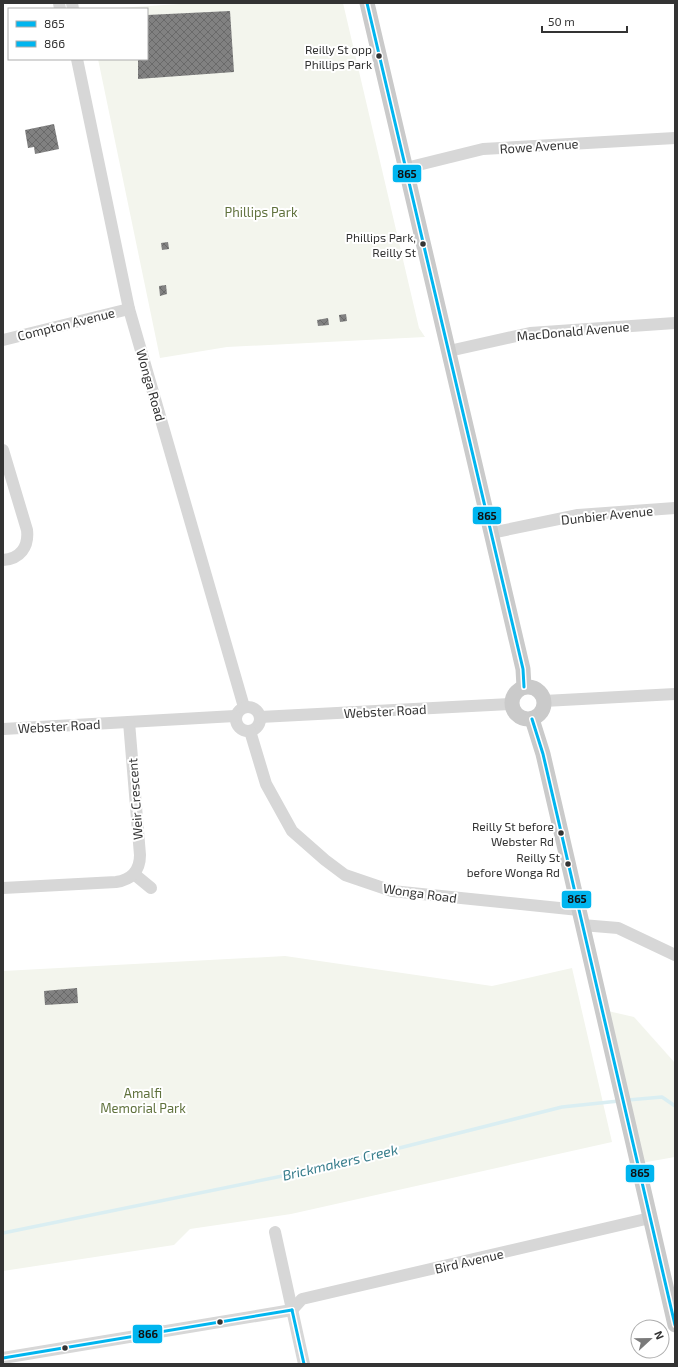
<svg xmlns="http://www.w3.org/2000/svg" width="678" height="1367" viewBox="0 0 678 1367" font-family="'Exo 2',sans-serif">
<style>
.green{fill:#f3f5ed}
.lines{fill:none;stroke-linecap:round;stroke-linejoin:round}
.stream{stroke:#daeef2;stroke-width:3.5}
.building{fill:url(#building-cross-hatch)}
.minor{stroke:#d7d7d7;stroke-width:12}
.major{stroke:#cacaca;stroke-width:15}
.bus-1-casing{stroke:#fff;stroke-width:6}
.bus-2-casing{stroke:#fff;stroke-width:6}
.bus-1{stroke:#00b5ef;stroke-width:3}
.bus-2{stroke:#00b5ef;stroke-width:3}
.bus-dot{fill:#333;stroke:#fff;stroke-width:1.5}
.labels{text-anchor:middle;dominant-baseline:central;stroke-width:4;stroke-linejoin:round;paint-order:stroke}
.bus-label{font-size:12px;fill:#333;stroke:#fff;text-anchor:end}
.street-label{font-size:13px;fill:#333;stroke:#fff}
.park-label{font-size:13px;fill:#60723d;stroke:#fff}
.water-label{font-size:14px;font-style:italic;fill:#377d8c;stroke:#fff}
.line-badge{stroke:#fff;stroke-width:1.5}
.pale-badge-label{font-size:11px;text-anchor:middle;font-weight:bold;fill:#111}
</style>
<defs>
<pattern id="building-cross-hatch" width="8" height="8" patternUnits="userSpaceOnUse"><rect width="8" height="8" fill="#818181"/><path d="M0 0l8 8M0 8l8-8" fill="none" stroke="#6a6a6a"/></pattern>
</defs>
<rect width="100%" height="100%" fill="#fff"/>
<g class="green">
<path d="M195,3H343L419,328L425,337L227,347L160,358L98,59H147V9H102Z"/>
<path d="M285,956L492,986L572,968L612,1142L291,1214L190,1229L174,1245L3,1271V971Z"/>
<path d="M608,1011L634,1017L675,1063V1157L641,1163Z"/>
</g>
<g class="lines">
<g class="stream">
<path d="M628,1100L662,1097L675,1106"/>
<path d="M3,1233L312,1170L562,1107L619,1101"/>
</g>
</g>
<g class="building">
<path d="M230,11L234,72L138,79V59H147V15Z"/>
<path d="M54,124L59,149L35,154L34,147L28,148L25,130Z"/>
<path d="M168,242L169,249L162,250L161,243Z"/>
<path d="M166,285L167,294L160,296L159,286Z"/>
<path d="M346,314L347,321L340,322L339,315Z"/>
<path d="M328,318L329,325L318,326L317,320Z"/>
<path d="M77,988L78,1003L45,1005L44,991Z"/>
</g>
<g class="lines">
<g class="minor">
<path d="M59,3L60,9"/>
<path d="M72,3L73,9"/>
<path d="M77,59L129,309L244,707"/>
<path d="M406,168L483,149L675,138"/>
<path d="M3,340L129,309"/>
<path d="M449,351L530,333L675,323"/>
<path d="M3,450L27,530C29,547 20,559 3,560"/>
<path d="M491,533L578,515L675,508"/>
<path d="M544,701L675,694"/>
<circle cx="248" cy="719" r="12"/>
<path d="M260,717L511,704"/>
<path d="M3,729L235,716"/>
<path d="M250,731L266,784L292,831L325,860L345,875L392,891L579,910"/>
<path d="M134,874L151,888"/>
<path d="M3,888L116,882C131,880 140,871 140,855L129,722"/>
<path d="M582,925L618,928L675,955"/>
<path d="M275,1232L304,1364"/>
<path d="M292,1310L302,1299L650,1218"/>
<path d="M3,1358L292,1310"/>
</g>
<g class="major">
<path d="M367,3L523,669L524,687"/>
<circle cx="528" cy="703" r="16"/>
<path d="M532,719L543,754L675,1325"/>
</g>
<g class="bus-1-casing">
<g id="bus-1">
<path d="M367,3L523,669L524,687"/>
<path d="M532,719L543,754L675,1325"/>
</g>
</g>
<g class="bus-2-casing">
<g id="bus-2">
<path d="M292,1310L304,1364"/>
<path d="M3,1358L292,1310"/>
</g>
</g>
<use href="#bus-1" class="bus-1"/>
<use href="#bus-2" class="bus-2"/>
</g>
<g class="bus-dot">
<circle cx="379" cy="56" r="3.5"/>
<circle cx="423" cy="244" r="3.5"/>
<circle cx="561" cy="833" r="3.5"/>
<circle cx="568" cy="864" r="3.5"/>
<circle cx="220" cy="1322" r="3.5"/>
<circle cx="65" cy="1348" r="3.5"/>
</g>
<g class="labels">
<g class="bus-label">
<text x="372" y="49">Reilly St opp<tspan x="372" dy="15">Phillips Park</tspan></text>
<text x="416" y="237">Phillips Park,<tspan x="416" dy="15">Reilly St</tspan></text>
<text x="554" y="826">Reilly St before<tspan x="554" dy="15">Webster Rd</tspan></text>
<text x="560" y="857">Reilly St<tspan x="560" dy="15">before Wonga Rd</tspan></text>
</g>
<g class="street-label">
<text transform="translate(539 146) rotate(-4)">Rowe Avenue</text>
<text transform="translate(66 324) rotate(-14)">Compton Avenue</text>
<text transform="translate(573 331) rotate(-5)">MacDonald Avenue</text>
<text transform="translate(151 385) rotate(74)">Wonga Road</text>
<text transform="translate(607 515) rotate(-6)">Dunbier Avenue</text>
<text transform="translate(385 711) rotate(-3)">Webster Road</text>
<text transform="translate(59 726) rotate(-3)">Webster Road</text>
<text transform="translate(135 799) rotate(-94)">Weir Crescent</text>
<text transform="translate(420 893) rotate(8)">Wonga Road</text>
<text transform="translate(469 1261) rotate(-13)">Bird Avenue</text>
</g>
<g class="park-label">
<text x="261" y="212">Phillips Park</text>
<text x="143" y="1093">Amalfi<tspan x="143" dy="15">Memorial Park</tspan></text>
</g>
<g class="water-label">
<text transform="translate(340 1162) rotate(-13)">Brickmakers Creek</text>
</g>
</g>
<g class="line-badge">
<rect x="392" y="164" width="30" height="19" rx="4" fill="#00b5ef"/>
<rect x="472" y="506" width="30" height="19" rx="4" fill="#00b5ef"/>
<rect x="561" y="890" width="31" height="19" rx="4" fill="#00b5ef"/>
<rect x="625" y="1164" width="30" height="19" rx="4" fill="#00b5ef"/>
<rect x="132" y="1324" width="31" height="20" rx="4" fill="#00b5ef"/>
</g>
<g class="pale-badge-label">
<text x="407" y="178">865</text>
<text x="487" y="520">865</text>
<text x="577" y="903">865</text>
<text x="640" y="1177">865</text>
<text x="148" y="1338">866</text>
</g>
<rect width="678" height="1367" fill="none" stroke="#333333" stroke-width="8"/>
<rect x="8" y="8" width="140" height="52" fill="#ffffff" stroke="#adadad"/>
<rect x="16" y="21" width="20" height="6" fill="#00b5ef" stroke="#adadad"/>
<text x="44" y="28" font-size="12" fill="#333333">865</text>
<rect x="16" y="41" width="20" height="6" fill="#00b5ef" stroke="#adadad"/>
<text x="44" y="48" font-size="12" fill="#333333">866</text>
<g transform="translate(650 1339) rotate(68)"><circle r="19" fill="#ffffff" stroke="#adadad"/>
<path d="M0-3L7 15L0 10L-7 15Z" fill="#7a7a7a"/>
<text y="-6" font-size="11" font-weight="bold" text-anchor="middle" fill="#333333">N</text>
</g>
<path d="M542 26v6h85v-6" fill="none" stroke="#333333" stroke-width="2"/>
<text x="548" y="26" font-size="12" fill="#333333" stroke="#ffffff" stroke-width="3" paint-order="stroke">50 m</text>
</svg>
